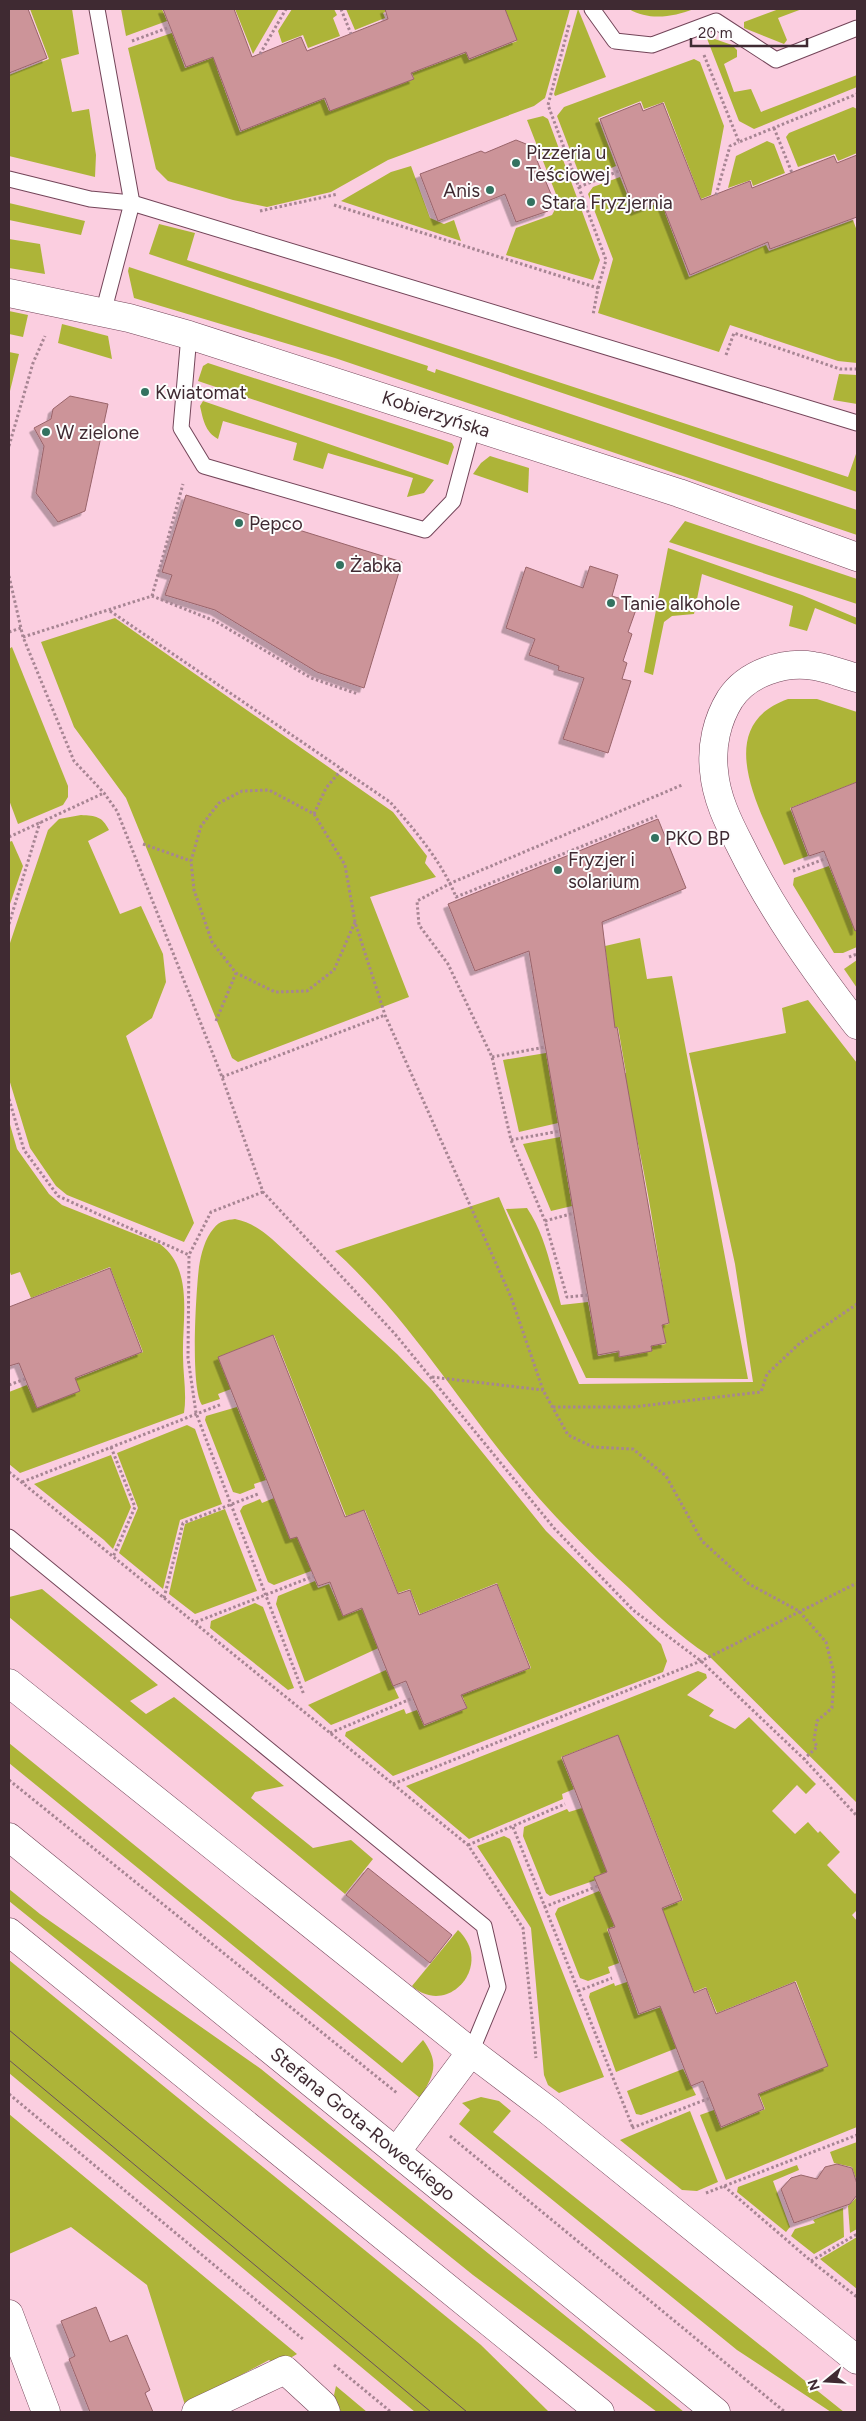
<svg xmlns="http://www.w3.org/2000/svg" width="866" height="2421" viewBox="0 0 866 2421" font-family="Figtree,sans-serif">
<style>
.green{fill:#adb438}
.building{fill:#cc9499;stroke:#99646a;filter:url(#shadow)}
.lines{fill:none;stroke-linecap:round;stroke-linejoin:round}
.service-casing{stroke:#734559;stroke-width:17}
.minor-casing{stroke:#734559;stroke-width:29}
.tertiary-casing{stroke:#734559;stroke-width:29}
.secondary-casing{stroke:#734559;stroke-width:29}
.path{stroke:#a78593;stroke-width:3;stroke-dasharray:2.5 2.5;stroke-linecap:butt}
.service{stroke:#fff;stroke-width:15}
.minor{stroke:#fff;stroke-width:28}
.tertiary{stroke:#fff;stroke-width:28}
.secondary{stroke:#fff;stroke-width:28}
.tram{stroke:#6a505a;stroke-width:1}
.poi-dot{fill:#337260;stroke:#fdfdfd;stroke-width:2}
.labels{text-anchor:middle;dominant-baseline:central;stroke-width:4;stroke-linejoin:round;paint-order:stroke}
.poi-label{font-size:19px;fill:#3f2a32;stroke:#fdfdfd;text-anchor:start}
.street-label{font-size:19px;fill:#3f2a32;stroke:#fdfdfd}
</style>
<defs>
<filter id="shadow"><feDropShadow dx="-4.5" dy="4.5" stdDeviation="0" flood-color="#0004"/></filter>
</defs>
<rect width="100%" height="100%" fill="#fbcee0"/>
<g class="green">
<path d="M30,9H72L79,54L61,59L72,112L89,109L96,155L95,177L9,156V75L49,59Z"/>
<path d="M121,9H162L167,21L126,36Z"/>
<path d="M235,9H279L253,54Z"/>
<path d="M292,9H334L337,15L333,18L340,36L308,48L303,35L282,43L278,31Z"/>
<path d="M346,9H393L383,13L385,18L355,30Z"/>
<path d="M505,9H570L545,98L534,106L388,160L331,192L267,207L233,200L168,181L156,169L128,48L172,33L185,68L220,55L225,66L217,69L240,132L324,99L329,111L414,79L412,73L466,53L469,60L517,41Z"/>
<path d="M578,9L606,77L555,96L554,94Z"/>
<path d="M629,9H694C673,17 649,21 629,9Z"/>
<path d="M779,9H802L778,18L787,40L784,44L744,28V22Z"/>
<path d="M706,36L732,45L737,50V57L724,64L734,92L751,89L761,112L857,75V87L754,129L739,121Z"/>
<path d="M694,59L700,62L724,126L711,195L701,199L664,102L644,109L641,101L598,118L616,166L588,177L580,176L557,116L564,107Z"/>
<path d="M853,107L857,109V153L838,161L835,154L798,167L786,137L789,133Z"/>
<path d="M543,116L548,119L600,260L593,280L506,255L516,228L552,215L559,202L527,120Z"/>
<path d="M767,141L774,144L785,173L753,186L751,180L728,188L736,156Z"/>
<path d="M411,166L430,218L444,224L454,220L461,241L341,201L391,172Z"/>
<path d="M620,177L634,212L669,199L673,210L665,213L689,277L766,245L769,251L853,220L857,231V363L838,361L730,325L719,352L598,313L613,259L588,194L593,187Z"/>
<path d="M9,203L85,221L81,235L9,220Z"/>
<path d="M159,224L195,233L187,260L848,477L857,451V492L149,254Z"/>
<path d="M9,239L40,244L45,274L9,268Z"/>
<path d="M129,267L428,366L427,370L435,373L436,369L857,510V535L335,358L134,298L128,271Z"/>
<path d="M9,311L28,315L23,337L9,334Z"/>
<path d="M62,324L108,336L112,359L58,343Z"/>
<path d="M9,352L19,354L9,395Z"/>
<path d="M208,363L452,443L454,447L448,465L198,381L203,366Z"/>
<path d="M839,374L857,375V404L833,400Z"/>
<path d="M203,401L434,480L424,493L407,497L413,478L328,453L323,469L293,460L297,443L223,421L218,439C205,432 203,419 200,406Z"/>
<path d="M490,456L529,468L528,493L473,474L481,463Z"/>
<path d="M685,521L857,579V604L669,542Z"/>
<path d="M668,548L802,595L857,618V625L815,608L807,631L789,626L793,606L702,574L694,614L672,616L664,622L653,675L644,672Z"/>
<path d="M115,618L393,812L427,856L425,863L436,877L370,897L409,997L238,1062L232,1058L126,798L74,727L41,642Z"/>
<path d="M12,647L68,786V797L63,805L18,824L9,800V649Z"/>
<path d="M788,699H817L857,712V782L790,808L808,856L784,865C762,813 709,727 788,699Z"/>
<path d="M81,815C96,816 102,816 109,830L88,841L120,914L141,906L163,954L166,982L152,1018L126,1036L194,1223L184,1242L67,1195L56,1186L30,1148L9,1079V946L48,830L59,819Z"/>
<path d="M12,841L23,866L9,907V842Z"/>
<path d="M829,866L846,908L857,904V947L843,953H834L793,885L794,878Z"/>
<path d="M640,938L647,979L672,976L748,1379L586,1378L506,1209L527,1208C546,1236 552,1272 561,1305L588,1302L598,1356L619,1352L620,1357L652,1351L651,1346L666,1344L662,1325L669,1324C655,1241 645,1155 620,1074L626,1073L618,1027H611L604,988L610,986L605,946Z"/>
<path d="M857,960V988L844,969Z"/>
<path d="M808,1000L857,1063V1803L708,1655C679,1636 655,1613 630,1589C596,1558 562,1525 532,1490C464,1411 412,1321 335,1251L499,1197L579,1384L753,1382L735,1264L689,1053L786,1033L782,1008Z"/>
<path d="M546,1053L558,1123L519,1132L503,1060Z"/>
<path d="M9,1121L17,1149L49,1194L62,1205L160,1244C194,1269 182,1319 183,1356C183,1375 187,1394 184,1413L20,1473L9,1464V1392L27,1385L37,1408L80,1391L75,1379L143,1352L110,1267L31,1298L20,1272L11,1275L9,1269Z"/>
<path d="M560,1137L572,1206L551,1211L523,1144Z"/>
<path d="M235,1219C250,1222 260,1229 272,1239L397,1354L432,1390L546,1531L661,1644L667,1661L663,1672L393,1776L345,1736L346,1732L404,1709L406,1714L417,1710L424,1726L467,1708L462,1695L531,1668L497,1583L420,1614L410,1589L398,1593L365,1510L346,1516L274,1335L218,1357L231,1389L218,1394L220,1399L202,1405C190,1388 196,1291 199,1267C201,1254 205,1238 214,1228C219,1221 227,1220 235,1219Z"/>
<path d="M237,1407L266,1480L254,1484L255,1488L240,1494L233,1492L205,1420L206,1416Z"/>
<path d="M187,1425L195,1429L222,1504L180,1520L163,1589L119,1553L138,1508L117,1453Z"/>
<path d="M111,1455L131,1507L113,1549L104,1540L34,1484Z"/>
<path d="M274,1498L290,1539L310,1532L311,1571L274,1585L268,1582L240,1511L243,1506L260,1499L262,1503Z"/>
<path d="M225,1509L257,1591L195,1614L169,1594L185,1524Z"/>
<path d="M315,1581L318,1588L329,1584L343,1616L373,1605L387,1644L305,1682L276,1604L278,1596Z"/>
<path d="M42,1589L158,1685L130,1701L146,1714L174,1697L284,1786L255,1792L251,1798L313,1848L351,1840L373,1859L345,1894L9,1617V1597Z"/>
<path d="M255,1603L263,1607L294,1688L288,1690L210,1628L211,1621Z"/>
<path d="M386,1670L399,1698L331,1725L308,1705Z"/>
<path d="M698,1671L706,1674L707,1678L687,1695L714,1710L709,1716L735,1729L749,1717L816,1784L806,1794L797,1785L772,1811L795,1834L808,1822L818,1833L820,1831L840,1852L827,1865L855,1894L857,1892V1910L852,1915L857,1921V2127L726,2180L700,2115L714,2110L721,2128L765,2109L759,2094L828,2066L796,1981L717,2013L706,1987L694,1992L662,1909L683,1900L618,1735L561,1757L574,1789L562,1794L563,1799L469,1839L406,1786Z"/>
<path d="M9,1743L402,2063L423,2040C440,2063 434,2075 420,2098L9,1763Z"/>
<path d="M582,1808L607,1872L594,1877L596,1880L550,1896L546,1893L523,1836L524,1827L567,1809L569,1812Z"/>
<path d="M504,1836L510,1839L604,2077L559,2093L548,2085L544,2075L531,1928L477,1846Z"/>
<path d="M9,1889L40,1914L261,2069L684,2412H657L473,2275L9,1901Z"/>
<path d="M613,1889L625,1922L607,1929L619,1963L608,1967L610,1973L588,1981L580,1978L555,1914L558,1908L599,1891L601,1894Z"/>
<path d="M458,1930C495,1965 448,2018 412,1986Z"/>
<path d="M9,1960L481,2345L549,2412H415L9,2073Z"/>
<path d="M627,1982L638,2015L670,2004L687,2044L616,2072L589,1997L590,1993L614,1983L615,1986Z"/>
<path d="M683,2069L696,2095L641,2115L636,2114L627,2091Z"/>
<path d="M481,2097L499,2101L511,2111L493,2132L844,2412H831L737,2350L459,2124L470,2110L462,2103Z"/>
<path d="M690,2111L718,2182L697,2191L682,2190L620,2140Z"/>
<path d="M9,2114L297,2354L277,2366L269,2360L185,2405L147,2285L71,2227L9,2254Z"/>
<path d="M857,2142V2182L852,2167L834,2163L830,2152Z"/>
<path d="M797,2165L799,2170L773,2181L790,2227L786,2232L737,2192L738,2187Z"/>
<path d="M857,2197V2229L850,2233L848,2206Z"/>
<path d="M843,2208L844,2237L814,2254L791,2236L795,2229L815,2223L813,2220Z"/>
<path d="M857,2237V2289L820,2259Z"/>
<path d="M336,2386L367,2412H341L334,2395Z"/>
</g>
<g class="building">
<path d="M9,9H28L47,58L9,73Z"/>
<path d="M163,9H234L252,57L301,37L307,51L388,19L385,9H505L517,40L469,59L466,52L411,73L414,79L330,111L325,98L241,131L213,57L186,67Z"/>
<path d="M640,103L643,111L663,103L701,200L750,181L752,188L834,156L837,163L857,155V217L770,249L768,242L690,275L661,201L635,211L600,119Z"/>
<path d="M516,140L531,146L553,199L548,211L516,222L505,194L438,221L420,174L481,151L485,153Z"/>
<path d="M70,396L108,404L85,511L58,522L36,493L44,446L34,428L51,419L53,409Z"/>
<path d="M186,495L402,562L364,688L317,672L215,610L165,595L172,575L162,572Z"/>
<path d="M590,566L618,575L612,596L638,604L628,632L632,634L623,661L627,663L622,679L631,681L608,753L563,739L584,678L558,670L559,666L529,655L535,639L506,628L526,567L583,588Z"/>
<path d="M857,782V930L855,931L824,851L809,856L791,808Z"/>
<path d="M658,819L686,888L602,922L615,1028L617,1027L669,1323L662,1325L666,1343L651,1346L652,1351L619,1357V1351L598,1355L529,951L475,971L448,904Z"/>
<path d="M110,1268L142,1352L75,1378L80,1391L37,1408L19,1363L9,1366V1307Z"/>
<path d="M273,1335L345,1517L364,1510L398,1594L410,1590L419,1615L497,1584L530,1668L461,1695L467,1708L424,1725L406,1681L393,1686L362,1608L343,1616L330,1582L318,1586L297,1537L290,1539L218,1357Z"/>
<path d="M618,1735L682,1900L662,1908L694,1993L706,1988L716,2014L795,1982L828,2066L758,2094L764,2109L721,2127L703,2081L691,2086L660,2006L639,2014L608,1929L615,1927L594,1877L607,1872L562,1757Z"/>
<path d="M368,1868L452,1935L430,1963L346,1895Z"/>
<path d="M837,2164L852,2168L857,2184V2195L850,2204L794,2223L781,2189L791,2178L801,2175L817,2179L825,2167Z"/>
<path d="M96,2307L110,2342L127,2335L150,2390L145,2393L153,2412H90L69,2359L75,2356L61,2321Z"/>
</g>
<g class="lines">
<g class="service-casing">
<g id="service">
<path d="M97,9L132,203L103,313"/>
<path d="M592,9L615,41L652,45L716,21L776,60L857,28"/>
<path d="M9,179L90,199L132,203L857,423"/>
<path d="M189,335L181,428L204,466L425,530L453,501L473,426"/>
<path d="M9,1537L484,1926L498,1987L471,2052"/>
</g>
</g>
<g class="minor-casing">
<g id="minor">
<path d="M857,678C843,674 828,668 814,666C784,661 747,673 730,699C717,720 711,746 714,771C716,797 728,822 740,845C772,910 813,968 857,1025"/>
<path d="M9,1683L471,2052L549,2111L857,2360"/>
<path d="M396,2152L471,2052"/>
<path d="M9,2314L46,2412"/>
<path d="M196,2412L285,2370L323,2405L326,2412"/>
</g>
</g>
<g class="tertiary-casing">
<path id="tertiary" d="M9,293L129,318L189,335L679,493L857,557"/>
</g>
<g class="secondary-casing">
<g id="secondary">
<path d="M9,1837L716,2412"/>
<path d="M9,1932L600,2412"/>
</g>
</g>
<g class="path">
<path d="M341,9L351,34"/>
<path d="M569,25L548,105L606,260L598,288"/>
<path d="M132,41L170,27"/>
<path d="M260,54L286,9"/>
<path d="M704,55L739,142L857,94"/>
<path d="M774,128L792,173"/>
<path d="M579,187L619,171"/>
<path d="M716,195L730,146L739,142"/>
<path d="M334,205L598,288L593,315"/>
<path d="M260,211L338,194"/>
<path d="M726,355L734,333L840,369H857"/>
<path d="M9,446L33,363L45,336"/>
<path d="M9,576L23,637L74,761L104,793L117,811L222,1077L263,1192L395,1334L554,1528L633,1610L701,1661L804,1759L857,1816"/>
<path d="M152,596L183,484"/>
<path d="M110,611L390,802C415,830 442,862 456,897L657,816"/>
<path d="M9,632L21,628"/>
<path d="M23,637L152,596L215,621L311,678L358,694"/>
<path d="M314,814L326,788L342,769"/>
<path d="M9,837L104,793"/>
<path d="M143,844L191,861"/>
<path d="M793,871L827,858"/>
<path d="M355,922L334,970L307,991L275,992L236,973L212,942L194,890L191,861L201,826L219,803L242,791L269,790L314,814L345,865L355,922L385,1015L511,1297L543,1390L568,1435L593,1447L633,1449L666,1476L702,1541L749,1584L799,1611L826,1642L834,1674L832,1708L817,1721L814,1740L817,1747L804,1759"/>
<path d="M9,924L40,822"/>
<path d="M849,957L857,954"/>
<path d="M216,1021L236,973"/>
<path d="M492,1057L545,1047"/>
<path d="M222,1077L385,1015"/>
<path d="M9,1099L24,1150L58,1196L189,1255"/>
<path d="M511,1140L560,1131"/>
<path d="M263,1192L211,1212L189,1255L188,1358L196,1413L304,1695"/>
<path d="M545,1221L574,1213"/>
<path d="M588,1295L567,1297L545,1221L511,1140L492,1057L448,964L419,925L417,901L451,883L682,785"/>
<path d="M432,1377L543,1390"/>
<path d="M9,1385L25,1379"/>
<path d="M553,1407H633L761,1392L767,1374L800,1343L857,1304"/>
<path d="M111,1447L135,1507L113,1557"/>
<path d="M9,1472L468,1845L523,1928L536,2058"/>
<path d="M22,1482L222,1404"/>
<path d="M164,1598L183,1523L258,1494"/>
<path d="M196,1622L314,1576"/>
<path d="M330,1733L413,1698"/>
<path d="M9,1780L397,2093"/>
<path d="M393,1784L701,1661L857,1583"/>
<path d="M513,1827L633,2128"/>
<path d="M468,1845L565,1804"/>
<path d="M544,1907L598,1886"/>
<path d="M578,1991L612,1978"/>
<path d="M9,2094L304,2340"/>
<path d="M632,2128L710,2098"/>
<path d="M450,2136L785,2412"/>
<path d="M724,2186L811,2261L857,2297"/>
<path d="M706,2193L857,2135"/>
<path d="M811,2261L857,2234"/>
<path d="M334,2365L391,2412"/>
</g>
<use href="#service" class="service"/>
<use href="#minor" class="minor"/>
<use href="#tertiary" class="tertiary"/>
<use href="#secondary" class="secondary"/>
<g class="tram">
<path d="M9,2030L467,2412"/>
<path d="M9,2060L431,2412"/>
</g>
</g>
<g class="poi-dot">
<circle cx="516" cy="163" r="5"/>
<circle cx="490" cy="190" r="5"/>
<circle cx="531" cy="202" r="5"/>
<circle cx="145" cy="392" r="5"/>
<circle cx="46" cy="432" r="5"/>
<circle cx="239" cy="523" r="5"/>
<circle cx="340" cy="565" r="5"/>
<circle cx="611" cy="603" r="5"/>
<circle cx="655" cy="838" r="5"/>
<circle cx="558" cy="870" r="5"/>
</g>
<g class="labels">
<g class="poi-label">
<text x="526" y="152">Pizzeria u<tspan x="526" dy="22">Teściowej</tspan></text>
<text x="480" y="190" text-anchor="end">Anis</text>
<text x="541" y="202">Stara Fryzjernia</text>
<text x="155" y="392">Kwiatomat</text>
<text x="56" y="432">W zielone</text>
<text x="249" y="523">Pepco</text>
<text x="350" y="565">Żabka</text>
<text x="621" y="603">Tanie alkohole</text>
<text x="665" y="838">PKO BP</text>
<text x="568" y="859">Fryzjer i<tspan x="568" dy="22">solarium</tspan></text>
</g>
<g class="street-label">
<text transform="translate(436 414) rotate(18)">Kobierzyńska</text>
<text transform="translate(363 2124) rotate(39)">Stefana Grota-Roweckiego</text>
</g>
</g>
<rect width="866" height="2421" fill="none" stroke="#3f2a32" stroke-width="20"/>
<g transform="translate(826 2381) rotate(252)" stroke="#fdfdfd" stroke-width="4" paint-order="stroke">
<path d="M0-4L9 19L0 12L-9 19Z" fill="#3f2a32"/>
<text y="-8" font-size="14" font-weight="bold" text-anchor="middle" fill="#3f2a32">N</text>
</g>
<path d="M691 38v8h116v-8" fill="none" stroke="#3f2a32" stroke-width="2.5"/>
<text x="698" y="38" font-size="15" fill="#3f2a32" stroke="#fdfdfd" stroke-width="4" paint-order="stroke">20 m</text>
</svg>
